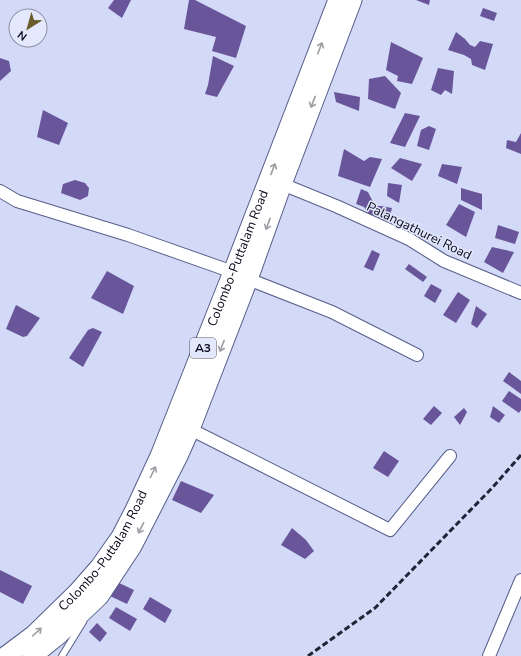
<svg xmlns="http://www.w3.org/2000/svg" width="521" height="656" viewBox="0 0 521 656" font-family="'Nunito Sans',sans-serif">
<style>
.building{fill:#69559a}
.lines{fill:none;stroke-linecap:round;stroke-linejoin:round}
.service-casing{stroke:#565e8a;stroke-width:8}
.minor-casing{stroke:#565e8a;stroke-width:14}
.trunk-casing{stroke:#565e8a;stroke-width:21}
.service{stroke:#fff;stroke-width:6}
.minor{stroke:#fff;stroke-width:12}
.trunk{stroke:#fff;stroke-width:19}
.rail{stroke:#212437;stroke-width:3;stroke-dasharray:6 3;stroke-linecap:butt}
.oneway{stroke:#9d9da4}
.labels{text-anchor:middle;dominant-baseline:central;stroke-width:3;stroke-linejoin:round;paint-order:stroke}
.shield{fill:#e3e8fc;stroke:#4a4d5f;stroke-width:1}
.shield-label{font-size:12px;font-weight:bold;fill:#090b1c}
.street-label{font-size:13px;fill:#090b1c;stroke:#e3e8fc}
</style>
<rect width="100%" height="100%" fill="#d3daf8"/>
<g class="building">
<path d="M114,0H131L122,18L108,8Z"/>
<path d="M189,0H195L246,26L236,58L212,51L216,37L184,29Z"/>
<path d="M416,0H430L429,5Z"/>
<path d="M483,8L497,13L494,21L480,16Z"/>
<path d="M456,32L465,39L470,45L475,47L480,41L493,44L485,70L472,65L471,59L464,55L448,50Z"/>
<path d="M391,42L423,58L412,84L397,81L398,76L386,70Z"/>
<path d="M213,56L234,66L217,97L205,94L208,85Z"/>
<path d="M0,58L9,61L11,71L0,81Z"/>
<path d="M438,68L454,71L452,94L445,90L441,95L431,90Z"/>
<path d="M385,76L401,93L395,109L368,99L369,79Z"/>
<path d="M334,92L360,97L359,111L336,102Z"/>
<path d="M43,110L68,123L59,145L37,137Z"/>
<path d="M405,113L420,116L405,147L390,143Z"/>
<path d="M429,126L436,129L429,150L417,146L421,130Z"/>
<path d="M521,133V154L506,148L507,140L516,142Z"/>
<path d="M344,149L364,161L370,157L382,159L370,187L338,176Z"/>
<path d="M400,158L422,164L412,181L391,168Z"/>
<path d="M442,164L462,167L457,184L438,176Z"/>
<path d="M75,180L85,183L89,188L88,196L80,200L61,193L63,184Z"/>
<path d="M388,183L402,185L399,203L387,196Z"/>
<path d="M461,188L482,194V210L461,200Z"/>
<path d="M361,189L368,192L375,206H381L392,208L388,223L369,215L364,207L356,204Z"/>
<path d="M459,204L475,212L466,237L446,225Z"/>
<path d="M498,225L519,232L515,244L495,238Z"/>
<path d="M492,247L514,252L503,273L484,262Z"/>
<path d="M372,250L380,254L373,271L364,267Z"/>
<path d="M409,264L427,277L423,282L405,269Z"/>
<path d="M107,271L134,286L123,314L91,298Z"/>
<path d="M431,284L442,290L435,303L424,296Z"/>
<path d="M458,292L470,300L456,323L443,315Z"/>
<path d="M16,305L40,318L27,336L23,337L6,329Z"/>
<path d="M476,306L487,314L477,328L471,324Z"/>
<path d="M93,328L102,332L83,367L69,358L88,330Z"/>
<path d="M509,372L521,381V394L503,381Z"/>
<path d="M509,391L521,399V410L519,413L502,401Z"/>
<path d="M434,406L442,413L431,425L423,419Z"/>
<path d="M493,406L505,415L499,423L490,417Z"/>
<path d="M464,408L467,412L460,425L454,417Z"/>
<path d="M384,451L399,461L388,477L373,468Z"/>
<path d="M181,481L214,495L201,513L172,500Z"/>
<path d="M292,528L306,540L314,551L305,559L281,545Z"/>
<path d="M0,570L32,586L23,604L0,592Z"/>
<path d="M117,582L134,590L127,604L110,596Z"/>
<path d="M150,597L172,610L165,623L143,609Z"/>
<path d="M116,607L137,619L130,631L109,618Z"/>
<path d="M97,623L107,633L100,642L89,632Z"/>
</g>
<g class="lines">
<g class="service-casing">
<path id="service" d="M62,656L83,622"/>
</g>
<g class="minor-casing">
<g id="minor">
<path d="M282,184L336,206L409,239L444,261L521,293"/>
<path d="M0,191L17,201L128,235L233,272"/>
<path d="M248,279L332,312L417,355"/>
<path d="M190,429L390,530L450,456"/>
<path d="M489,656L521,580"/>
</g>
</g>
<g class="trunk-casing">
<g id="trunk">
<path id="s1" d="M6,656L34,635L78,592L100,567L121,537L135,510L160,456L233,272L338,0"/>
<path d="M32,656L58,635L99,596L132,546L178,456L190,429L248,279L282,184L352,0"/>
</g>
</g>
<use href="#service" class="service"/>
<use href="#minor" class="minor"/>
<use href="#trunk" class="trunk"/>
<path class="rail" d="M308,656L375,608L493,487L521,455"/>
</g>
<defs><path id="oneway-shaft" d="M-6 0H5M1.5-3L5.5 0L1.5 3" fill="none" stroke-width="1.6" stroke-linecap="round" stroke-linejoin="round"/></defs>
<g class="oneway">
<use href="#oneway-shaft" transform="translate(320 48) rotate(-69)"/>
<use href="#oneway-shaft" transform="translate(313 102) rotate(111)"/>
<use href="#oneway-shaft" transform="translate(273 169) rotate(-69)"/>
<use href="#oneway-shaft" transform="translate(268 224) rotate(110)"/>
<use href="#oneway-shaft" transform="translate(222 346) rotate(111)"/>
<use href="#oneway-shaft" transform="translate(153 472) rotate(-65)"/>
<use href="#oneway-shaft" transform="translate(141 528) rotate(117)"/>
<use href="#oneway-shaft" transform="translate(37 632) rotate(-42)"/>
</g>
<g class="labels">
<rect class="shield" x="190" y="338" width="26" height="20" rx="3"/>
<g class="shield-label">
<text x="203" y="348">A3</text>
</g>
<g class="street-label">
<text transform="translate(419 231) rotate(26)">Palangathurei Road</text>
<text stroke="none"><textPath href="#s1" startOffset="469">Colombo-Puttalam Road</textPath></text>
<text stroke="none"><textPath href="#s1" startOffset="145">Colombo-Puttalam Road</textPath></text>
</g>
</g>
<g transform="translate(28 28) rotate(217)"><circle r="19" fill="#e3e8fc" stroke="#8c90a2"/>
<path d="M0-3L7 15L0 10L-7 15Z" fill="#6a5d2a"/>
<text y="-6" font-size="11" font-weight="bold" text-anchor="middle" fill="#090b1c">N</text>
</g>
</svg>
